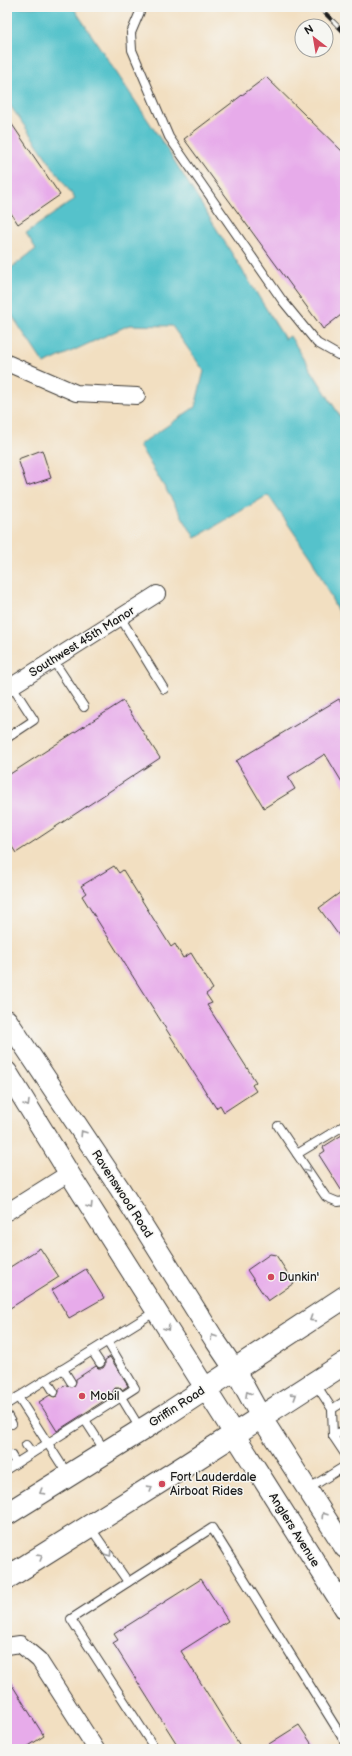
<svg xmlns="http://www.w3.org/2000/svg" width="352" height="1756" viewBox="0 0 352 1756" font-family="'Balsamiq Sans',sans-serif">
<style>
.water{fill:#54c2cb;stroke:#386f74}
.building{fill:#e7abea}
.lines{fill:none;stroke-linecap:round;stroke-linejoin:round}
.service-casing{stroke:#3c3935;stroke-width:10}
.minor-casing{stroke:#3c3935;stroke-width:18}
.tertiary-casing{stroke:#3c3935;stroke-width:22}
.primary-casing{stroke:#3c3935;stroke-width:24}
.service{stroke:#fff;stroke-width:8}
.minor{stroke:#fff;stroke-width:16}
.tertiary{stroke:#fff;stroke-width:20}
.primary{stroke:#fff;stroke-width:22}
.rail-casing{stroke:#1c1c1c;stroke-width:4.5}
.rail{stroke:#f6f6f2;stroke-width:3;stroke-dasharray:9;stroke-linecap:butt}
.oneway{stroke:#999}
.poi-dot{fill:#d1495b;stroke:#f6f6f2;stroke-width:1.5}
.labels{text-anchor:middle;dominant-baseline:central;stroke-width:3;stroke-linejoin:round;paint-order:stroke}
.street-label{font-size:12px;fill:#1c1c1c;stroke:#f6f6f2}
.poi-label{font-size:12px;fill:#1c1c1c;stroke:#f6f6f2;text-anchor:start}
</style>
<rect width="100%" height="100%" fill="#f6f6f2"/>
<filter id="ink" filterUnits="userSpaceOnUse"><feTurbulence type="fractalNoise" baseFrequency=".025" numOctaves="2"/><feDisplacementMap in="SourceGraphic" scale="8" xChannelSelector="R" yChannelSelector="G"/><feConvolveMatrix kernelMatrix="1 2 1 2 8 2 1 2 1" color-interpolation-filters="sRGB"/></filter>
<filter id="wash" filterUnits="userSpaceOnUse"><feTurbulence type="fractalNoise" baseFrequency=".012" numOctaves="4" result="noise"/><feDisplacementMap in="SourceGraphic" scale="16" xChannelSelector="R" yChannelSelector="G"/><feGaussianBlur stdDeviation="0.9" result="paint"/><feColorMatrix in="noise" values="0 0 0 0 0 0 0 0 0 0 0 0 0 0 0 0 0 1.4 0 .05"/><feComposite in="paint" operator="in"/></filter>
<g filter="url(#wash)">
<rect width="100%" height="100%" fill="#f2dfc1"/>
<path class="water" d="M7,7H73L167,149L285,339L290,336L345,424V621L343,622L312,559L268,495L195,538L139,445L195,407L204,371L172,326L129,325L44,364L7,308V271L36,249L26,233L75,199L7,101Z"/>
<g id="blocks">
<g class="building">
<path d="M266,77L345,154V312L323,329L184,139Z"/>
<path d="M7,117L60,195L18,224L7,207Z"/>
<path d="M42,450L51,478L27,486L18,459Z"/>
<path d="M339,699L345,708V787L325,754L288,777L295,789L264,808L236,761Z"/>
<path d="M123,701L160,758L16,853L7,839V776Z"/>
<path d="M114,866L119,873L123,870L171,947L175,944L183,958L191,953L213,989L206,994L212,1003L207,1005L256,1082L252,1085L256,1091L224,1112L220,1105L216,1108L82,896L86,893L81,886Z"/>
<path d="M345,889V944L319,908Z"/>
<path d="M345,1133V1196L319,1155L325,1151L323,1147Z"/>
<path d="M40,1248L59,1277L7,1310V1269Z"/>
<path d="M270,1254L276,1255L294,1283L268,1301L247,1270Z"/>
<path d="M86,1269L104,1298L69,1318L52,1290Z"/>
<path d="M110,1357L128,1386L122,1390L120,1388H115L113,1391V1395L57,1431L39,1402L50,1395L54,1397L57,1396L59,1392V1389L66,1385L71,1387L74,1386L76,1382V1379L96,1366L98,1368H103L105,1365V1360Z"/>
<path d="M201,1579L228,1621L181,1651L242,1749H180L113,1643L118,1640L114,1634Z"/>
<path d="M7,1677L44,1736L24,1749H7Z"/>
<path d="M299,1725L315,1749H261Z"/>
</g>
</g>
</g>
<g filter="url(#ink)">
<use href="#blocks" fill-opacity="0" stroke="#3c3935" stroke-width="1"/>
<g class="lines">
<g class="service-casing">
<g id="service">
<path d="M142,7L131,33L132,50L169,137L282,300L317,343L338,355L345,356"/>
<path d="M120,617L164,689"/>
<path d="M53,660L84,707"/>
<path d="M7,738L34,720L12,686"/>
<path d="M278,1126L326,1197L338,1202L345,1201"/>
<path d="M297,1154L345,1125"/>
<path d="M107,1341L135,1388L121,1397L141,1430"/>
<path d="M92,1351L100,1363"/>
<path d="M63,1369L71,1382"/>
<path d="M46,1379L54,1392"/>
<path d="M315,1383L332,1409L345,1401"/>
<path d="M18,1397L68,1475"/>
<path d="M7,1404L156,1311"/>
<path d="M332,1409L333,1436L345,1454"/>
<path d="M7,1415L12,1424"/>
<path d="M85,1420L105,1451"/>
<path d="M333,1436L345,1429"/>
<path d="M26,1445L32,1453"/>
<path d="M11,1455L16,1463"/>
<path d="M7,1469L121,1397L118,1393"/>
<path d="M308,1489L345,1466"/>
<path d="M90,1527L128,1582"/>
<path d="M155,1749L71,1619L212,1528L345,1742"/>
</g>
</g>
<g class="minor-casing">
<g id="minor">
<path d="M7,363L76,393L137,396"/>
<path d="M7,689L157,594"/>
<path d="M7,1212L69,1173"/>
<path d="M7,1646L20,1644L39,1660L96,1749"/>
</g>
</g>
<g class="tertiary-casing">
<g id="tertiary">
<path d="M7,1020L120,1189L214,1339L235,1370L261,1417L345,1548"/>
<path d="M7,1072L69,1173L345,1609"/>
</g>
</g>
<g class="primary-casing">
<g id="primary">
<path d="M7,1514L167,1414L345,1297"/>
<path d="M7,1578L185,1466L345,1363"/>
</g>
</g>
<use href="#service" class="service"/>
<use href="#minor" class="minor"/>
<use href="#tertiary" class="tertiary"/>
<use href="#primary" class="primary"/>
<g class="rail-casing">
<path id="rail" d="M319,7L345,33"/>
</g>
<use href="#rail" class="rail"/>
</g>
<defs><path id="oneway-chevron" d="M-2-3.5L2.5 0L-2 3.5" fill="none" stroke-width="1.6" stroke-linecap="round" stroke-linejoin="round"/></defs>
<g class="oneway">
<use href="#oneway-chevron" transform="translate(27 1104) rotate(59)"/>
<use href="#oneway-chevron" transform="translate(83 1133) rotate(-123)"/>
<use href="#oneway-chevron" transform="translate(308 1170) rotate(56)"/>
<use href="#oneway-chevron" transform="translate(90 1206) rotate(58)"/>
<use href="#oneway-chevron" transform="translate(312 1319) rotate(147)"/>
<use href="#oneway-chevron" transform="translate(167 1328) rotate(58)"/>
<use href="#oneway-chevron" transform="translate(213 1337) rotate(-122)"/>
<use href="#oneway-chevron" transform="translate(248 1394) rotate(-119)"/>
<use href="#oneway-chevron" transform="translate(294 1396) rotate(-33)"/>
<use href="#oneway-chevron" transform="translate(150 1488) rotate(-32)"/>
<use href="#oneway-chevron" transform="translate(42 1492) rotate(148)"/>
<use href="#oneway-chevron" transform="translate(324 1515) rotate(-123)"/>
<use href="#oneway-chevron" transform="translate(109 1554) rotate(55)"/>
<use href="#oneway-chevron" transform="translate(40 1557) rotate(-32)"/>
</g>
</g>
<g class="poi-dot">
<circle cx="271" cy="1277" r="4"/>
<circle cx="82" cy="1396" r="4"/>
<circle cx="162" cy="1484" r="4"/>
</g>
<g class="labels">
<g class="street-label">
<text transform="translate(82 642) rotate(-32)">Southwest 45th Manor</text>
<text transform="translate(122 1194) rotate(57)">Ravenswood Road</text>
<text transform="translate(177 1407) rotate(-33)">Griffin Road</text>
<text transform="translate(294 1530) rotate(58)">Anglers Avenue</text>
</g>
<g class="poi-label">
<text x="279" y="1277">Dunkin'</text>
<text x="90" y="1396">Mobil</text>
<text x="170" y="1477">Fort Lauderdale<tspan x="170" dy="14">Airboat Rides</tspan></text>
</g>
</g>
<rect width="352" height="1756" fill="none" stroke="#f6f6f2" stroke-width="24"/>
<g transform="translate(314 38) rotate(329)"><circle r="19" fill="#f6f6f2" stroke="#9f9f9c"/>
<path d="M0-3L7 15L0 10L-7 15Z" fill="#d1495b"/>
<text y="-6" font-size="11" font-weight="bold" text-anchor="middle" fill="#1c1c1c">N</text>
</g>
</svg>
